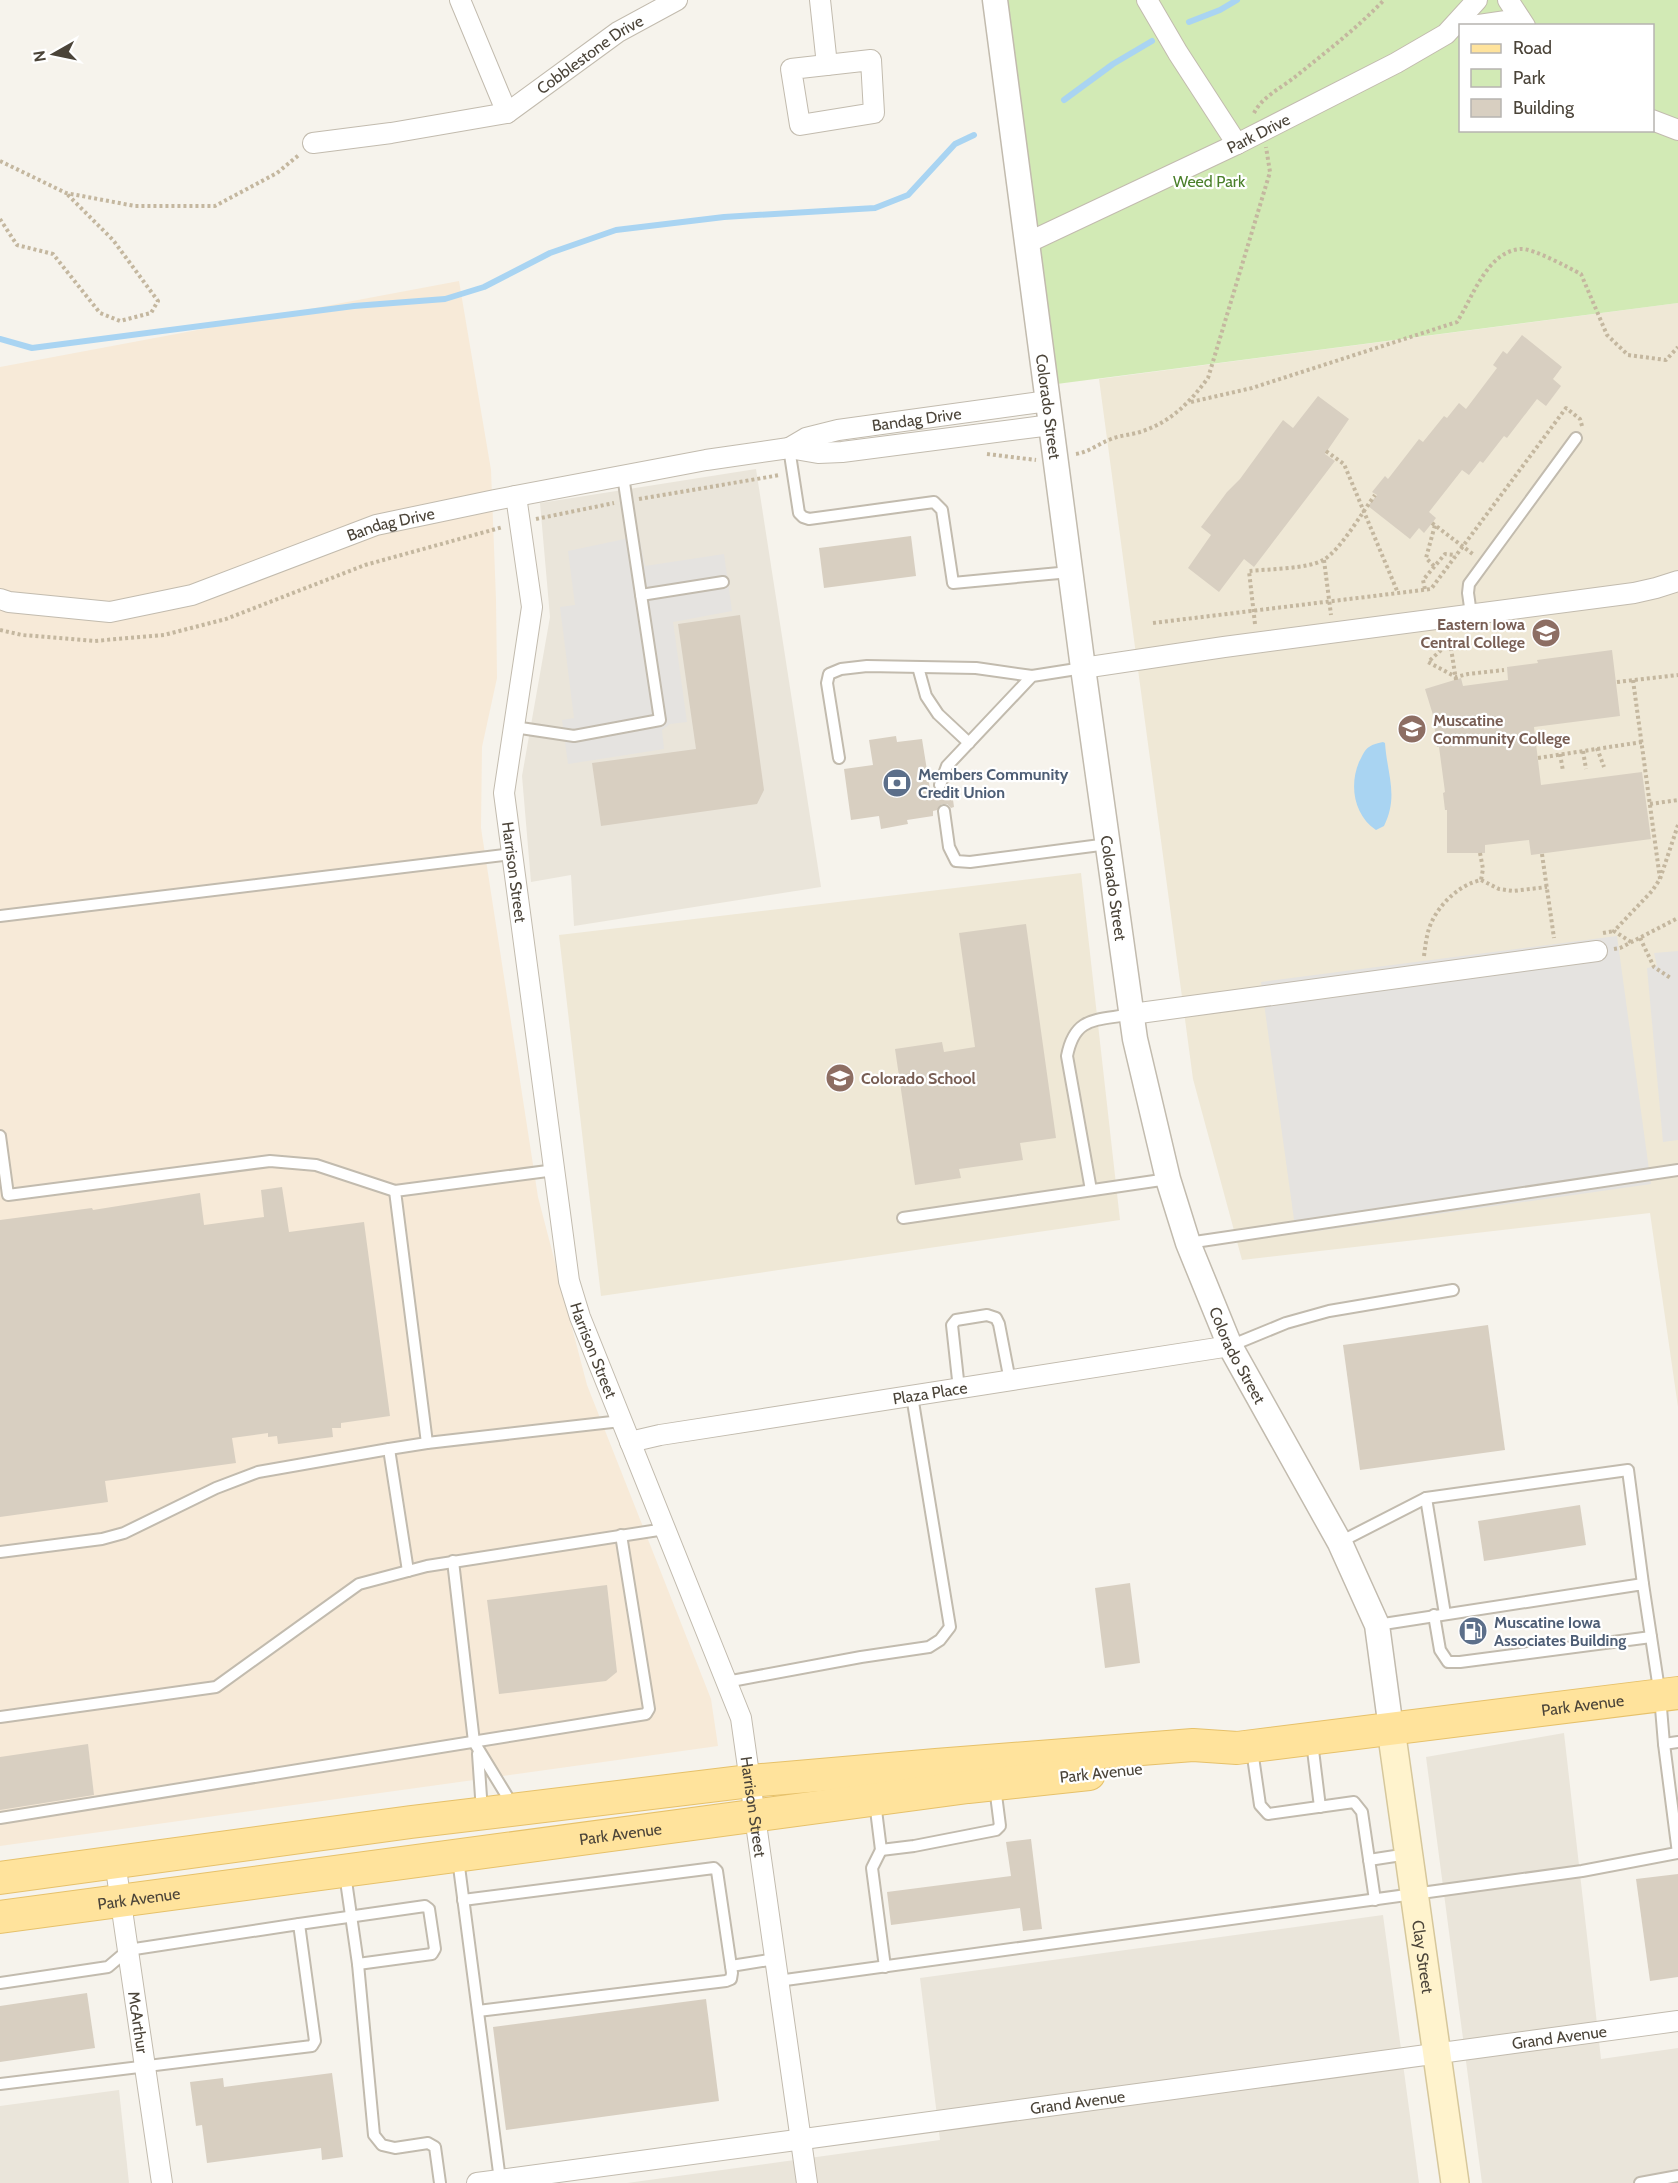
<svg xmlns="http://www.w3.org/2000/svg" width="1678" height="2183" viewBox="0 0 1678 2183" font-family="Cabin,sans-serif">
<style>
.residential{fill:#eae5da}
.commercial{fill:#f7ead8}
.education{fill:#efe8d6}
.green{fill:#d2eab5;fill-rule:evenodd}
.parking{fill:#e5e3e0}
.water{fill:#a9d4f2}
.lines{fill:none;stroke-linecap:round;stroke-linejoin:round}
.stream{stroke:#a9d4f2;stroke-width:6}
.building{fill:#d8cfc1}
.service-casing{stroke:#c2bbae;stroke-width:14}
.minor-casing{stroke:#c2bbae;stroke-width:22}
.tertiary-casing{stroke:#c2bbae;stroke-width:27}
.secondary-casing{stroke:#d6c79b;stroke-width:30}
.primary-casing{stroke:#e6c16a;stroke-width:34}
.path{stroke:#c4b79f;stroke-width:4;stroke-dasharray:3 3;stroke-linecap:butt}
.service{stroke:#fff;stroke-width:10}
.minor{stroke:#fff;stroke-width:20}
.tertiary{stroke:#fff;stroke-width:24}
.secondary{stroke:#fff3cd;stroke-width:27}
.primary{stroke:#ffe39c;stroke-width:32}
.labels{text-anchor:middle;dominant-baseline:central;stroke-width:4.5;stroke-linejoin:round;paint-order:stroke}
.street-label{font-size:16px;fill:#4b4439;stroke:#fff}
.park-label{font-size:16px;fill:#4a7f2a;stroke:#fff}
.education-label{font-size:16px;font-weight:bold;fill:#785e54;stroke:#fff;text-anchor:start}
.service-label{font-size:16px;font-weight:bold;fill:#4e5e75;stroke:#fff;text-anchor:start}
</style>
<rect width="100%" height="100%" fill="#f6f3ec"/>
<g class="residential">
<path d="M756,469L821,887L574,926L571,875L531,882L522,776L550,617L540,503Z"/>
<path d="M1564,1733L1601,2059L1678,2048V2183H1482L1426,1757Z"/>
<path d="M1383,1915L1419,2183H627L940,2140L920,1978Z"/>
<path d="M119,2090L129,2183H0V2106Z"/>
</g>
<path class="commercial" d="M459,281L491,470L496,599L497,678L482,747L481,828L538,1197L587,1385L711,1699L718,1746L0,1846V367Z"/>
<g class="education">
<path d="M1678,303V1407L1650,1213L1242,1260L1193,1079L1099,379Z"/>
<path d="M1081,873L1120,1220L601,1296L559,935Z"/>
</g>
<path class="green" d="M995,0H1678V303L1049,385ZM1460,26H1652V130H1460Z"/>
<g class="parking">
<path d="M639,536L645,566L724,554L732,611L673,622L687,722L670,724L662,730L664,749L568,764L562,720L574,718L560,607L575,605L568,551Z"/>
<path d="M1617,936L1651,1184L1296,1234L1261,982Z"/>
<path d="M1678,951V1140L1663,1142L1647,968L1657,966L1654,953Z"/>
</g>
<path class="water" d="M1383,742L1385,743C1387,774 1399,796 1384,826L1376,830C1354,815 1349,786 1359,762C1362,757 1364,750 1369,747C1373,744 1379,743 1383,742Z"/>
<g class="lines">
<g class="stream">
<path d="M1189,22L1220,10L1237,0"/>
<path d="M1064,100L1113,64L1152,41"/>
<path d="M0,339L32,348L354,306L445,299L484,287L550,253L616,230L724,217L875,208L908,195L955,144L974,135"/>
</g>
</g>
<g class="building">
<path d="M1522,335L1562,367L1553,379L1561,386L1546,406L1537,399L1507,438L1504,436L1483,463L1480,461L1469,475L1462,470L1429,512L1436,518L1424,533L1419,528L1410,539L1368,506L1377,495L1372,492L1385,476L1388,479L1419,439L1423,442L1444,416L1447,418L1459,403L1466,409L1497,368L1493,365L1503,351L1507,354Z"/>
<path d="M1318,396L1349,419L1325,454L1335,461L1254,567L1244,559L1219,592L1188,568L1211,535L1201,527L1227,492L1240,479L1283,420L1293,428Z"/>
<path d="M911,536L916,576L824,588L819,548Z"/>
<path d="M740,615L764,790L757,804L601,826L592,763L696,749L678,624Z"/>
<path d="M1612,650L1620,716L1534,727L1541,785L1642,772L1651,839L1531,855L1529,840L1485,845V853H1447V810H1445L1443,793L1445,792L1439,747H1437L1433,715L1425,689L1461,678L1463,686L1508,680L1507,667L1538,663L1537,660Z"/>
<path d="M896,736L897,742L922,739L930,789L933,788L941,792L951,785L954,807L951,808L947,804H942L937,810L933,811V816L907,820L908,824L881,829L879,816L851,820L844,769L873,765L869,740Z"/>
<path d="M1026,924L1056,1138L1020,1143L1023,1160L959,1169L961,1178L915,1185L895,1049L942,1042L944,1052L975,1047L959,933Z"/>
<path d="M282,1187L289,1232L364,1222L390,1416L341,1423V1428H332L333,1437L278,1444L277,1436L268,1437V1433L232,1438L236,1463L105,1481L108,1502L0,1517V1220L92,1208L93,1210L200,1193L204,1225L264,1217L261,1190Z"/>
<path d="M1488,1325L1505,1450L1360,1470L1343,1345Z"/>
<path d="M1580,1505L1586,1545L1484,1561L1478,1521Z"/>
<path d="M1130,1583L1140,1663L1105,1668L1095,1588Z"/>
<path d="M607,1585L617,1672L606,1681L499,1694L487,1600Z"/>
<path d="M88,1744L94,1795L0,1810V1757Z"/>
<path d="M1031,1839L1042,1929L1023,1931L1020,1908L891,1925L887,1892L1011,1876L1006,1842Z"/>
<path d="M1678,1874V1977L1650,1981L1636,1879Z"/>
<path d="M87,1993L95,2048L0,2062V2006Z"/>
<path d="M706,1999L719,2101L506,2130L493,2027Z"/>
<path d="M332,2073L343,2157L322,2160L321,2148L207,2163L202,2125L196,2126L190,2082L223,2078L224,2087Z"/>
</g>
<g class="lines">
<g class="service-casing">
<g id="service">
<path d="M789,448L799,513L803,517L809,519L934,502L942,510L953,583L1070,572"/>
<path d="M641,595L723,582"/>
<path d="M1471,614L1468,593L1469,584L1576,438"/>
<path d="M918,667L926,696L938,714L969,743"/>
<path d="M514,727L574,736L660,720L623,476"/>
<path d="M839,758L827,683L829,674L841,669L867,666L976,668L1032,676"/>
<path d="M940,785L947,766L1032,676L1083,668"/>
<path d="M944,811L949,847L956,861L970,862L1108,844"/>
<path d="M0,916L512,854"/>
<path d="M0,1136L8,1195L270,1161L316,1165L395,1191"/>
<path d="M555,1170L395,1191L427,1443L621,1421"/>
<path d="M1091,1190L1067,1056C1075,1015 1097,1021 1132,1014"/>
<path d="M903,1218L1168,1179"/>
<path d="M1188,1243L1678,1170"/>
<path d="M1230,1346L1286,1323L1329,1311L1453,1290"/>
<path d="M959,1389L952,1325L956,1320L987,1315L996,1318L999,1324L1010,1381"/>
<path d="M1426,1498L1445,1614"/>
<path d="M1340,1542L1426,1498L1628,1470L1643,1584"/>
<path d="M0,1552L102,1539L124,1533L216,1488L258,1472L389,1449"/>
<path d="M453,1561L474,1742L513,1806"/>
<path d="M408,1571L389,1449L427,1443"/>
<path d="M1434,1615L1440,1650L1448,1662H1460L1651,1637"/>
<path d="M1377,1625L1643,1584L1660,1696L1664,1744L1678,1853"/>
<path d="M726,1682L861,1657L929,1647L940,1640L950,1627L912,1396"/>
<path d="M0,1717L216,1687L359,1584L427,1566L665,1529"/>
<path d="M1312,1742L1320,1807"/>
<path d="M1664,1744L1678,1742"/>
<path d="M1252,1750L1260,1805L1268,1814L1354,1802L1362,1812L1375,1900"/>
<path d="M478,1754L482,1811"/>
<path d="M875,1802L881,1850L914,1846L996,1830L1000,1826L995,1787"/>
<path d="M0,1818L646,1714L649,1709L621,1535"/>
<path d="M881,1850L872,1868L885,1967"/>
<path d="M458,1859L500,2180"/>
<path d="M1369,1860L1408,1854"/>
<path d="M345,1874L358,1964L374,2135L382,2145L395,2148L428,2143L435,2147L440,2183"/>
<path d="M463,1900L714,1868L717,1871L732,1973L731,1979L726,1981L478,2011"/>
<path d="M299,1924L425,1906L429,1909L435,1949L432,1954L358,1964"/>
<path d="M731,1966L775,1959"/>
<path d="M778,1981L1582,1871L1677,1853"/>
<path d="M0,1983L108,1967L128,1950L299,1924L315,2041L312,2046L0,2084"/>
<path d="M1640,2183L1678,2176"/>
</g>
</g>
<g class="minor-casing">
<g id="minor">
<path d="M460,0L507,113"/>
<path d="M820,0L827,65"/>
<path d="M1147,0L1178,53L1237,144"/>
<path d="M1508,0L1525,26"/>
<path d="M1472,26L1520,19"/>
<path d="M871,60L874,113L800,125L791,69Z"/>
<path d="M1652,120L1678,130"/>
<path id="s1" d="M313,143L391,133L507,113L618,32L677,0"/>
<path id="s2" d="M1027,243L1237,144L1396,63L1446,34L1477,0"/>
<path id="s3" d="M789,448L806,438L838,430L1048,401"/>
<path id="s4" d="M516,496L532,607L504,793L569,1281L580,1317L741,1718L807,2183"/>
<path id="s5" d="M0,599L9,602L110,612L192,595L376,525L495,500L706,460L789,448L818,453L842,452L1051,425"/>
<path d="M1083,668L1224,647L1634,593L1656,588L1678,581"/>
<path d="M1132,1014L1597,951"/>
<path id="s6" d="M630,1442L660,1435L1230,1346"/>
<path id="s7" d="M115,1862L162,2183"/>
<path id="s8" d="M477,2183L1678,2021"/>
</g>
</g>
<g class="tertiary-casing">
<g id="tertiary">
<path id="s9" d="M995,0L1083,668L1135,1039L1168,1179L1188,1243L1230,1346L1340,1543L1377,1625L1391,1729"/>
</g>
</g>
<g class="secondary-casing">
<g id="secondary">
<path id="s10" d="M1391,1729L1455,2183"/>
</g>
</g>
<g class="primary-casing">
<g id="primary">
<path id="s11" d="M0,1878L411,1822L750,1781L936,1765L1193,1745L1237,1748L1678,1693"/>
<path id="s12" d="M0,1917L968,1787L1089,1774"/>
</g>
</g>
<g class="path">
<path d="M1254,113C1262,97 1281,88 1295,77C1326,52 1356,29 1384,0"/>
<path d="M0,161L66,193L135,206H215L277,173L300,154"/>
<path d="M0,219L17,245L53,254L100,313L120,321L151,313L158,301L113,240L66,193"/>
<path d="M1191,402L1252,388L1457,322C1473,297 1487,251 1521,249C1533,248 1569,268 1581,274L1607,335L1628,355L1666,360L1678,347"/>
<path d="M1326,451L1344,464L1398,593"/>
<path d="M987,454L1036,460"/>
<path d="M1076,454C1089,452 1098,444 1111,439C1121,435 1132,435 1143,431C1172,421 1190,402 1208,378L1270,172L1266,147"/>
<path d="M639,499L780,475"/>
<path d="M536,519L614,503"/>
<path d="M1432,523L1474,555"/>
<path d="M1324,560L1331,615"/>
<path d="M1434,566L1426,558L1435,525"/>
<path d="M1425,589L1423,580L1445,554L1456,555"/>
<path d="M1153,623L1431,589L1566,408L1580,419L1582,426"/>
<path d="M1255,624L1249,571C1269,569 1307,569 1323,560C1340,551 1363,511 1375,495"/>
<path d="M0,630L22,635L94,641L164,635L226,619L365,565L503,527"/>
<path d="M1450,642L1428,662L1456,677L1468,674L1504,670"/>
<path d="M1450,642L1456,680"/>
<path d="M1633,680L1660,879"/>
<path d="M1617,682L1678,675"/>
<path d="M1597,748L1604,767"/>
<path d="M1583,751L1586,769"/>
<path d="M1560,754L1563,771"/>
<path d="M1538,758L1642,742"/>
<path d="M1650,804L1678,800"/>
<path d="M1480,853L1483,869L1481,880"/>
<path d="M1542,854L1554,938"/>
<path d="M1603,933L1614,931"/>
<path d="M1640,938L1654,967L1672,979"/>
<path d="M1631,942L1614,931L1652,891L1660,879L1678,825"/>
<path d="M1614,949L1620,948L1678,918"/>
<path d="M1424,956C1425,948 1426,940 1428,932C1434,909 1457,885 1481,880L1499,889L1513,891L1547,887"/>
</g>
<use href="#service" class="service"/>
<use href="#minor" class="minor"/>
<use href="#tertiary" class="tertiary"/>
<use href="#secondary" class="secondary"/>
<use href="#primary" class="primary"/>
</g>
<defs>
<g id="school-disc" transform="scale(1.5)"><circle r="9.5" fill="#8d6e63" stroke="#fff"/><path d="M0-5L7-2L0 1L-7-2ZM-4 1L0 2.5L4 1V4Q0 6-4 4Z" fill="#fff"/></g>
<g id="university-disc" transform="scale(1.5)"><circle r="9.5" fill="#8d6e63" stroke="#fff"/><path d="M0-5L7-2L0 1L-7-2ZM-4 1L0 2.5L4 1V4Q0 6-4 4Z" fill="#fff"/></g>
<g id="bank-disc" transform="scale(1.5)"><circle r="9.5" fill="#5c6f8a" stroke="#fff"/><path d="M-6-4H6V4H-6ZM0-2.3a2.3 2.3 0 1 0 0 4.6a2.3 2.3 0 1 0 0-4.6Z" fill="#fff"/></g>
<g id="fuel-disc" transform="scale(1.5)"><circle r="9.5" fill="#5c6f8a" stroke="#fff"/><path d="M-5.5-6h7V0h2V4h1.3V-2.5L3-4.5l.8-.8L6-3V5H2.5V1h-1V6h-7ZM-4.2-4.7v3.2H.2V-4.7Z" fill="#fff"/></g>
</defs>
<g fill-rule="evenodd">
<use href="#school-disc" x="1546" y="633"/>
<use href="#university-disc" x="1412" y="729"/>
<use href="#bank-disc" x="897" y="783"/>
<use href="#school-disc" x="840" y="1078"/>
<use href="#fuel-disc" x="1473" y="1631"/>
</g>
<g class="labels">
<g class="street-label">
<text stroke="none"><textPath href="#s1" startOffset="298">Cobblestone Drive</textPath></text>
<text stroke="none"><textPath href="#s2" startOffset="256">Park Drive</textPath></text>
<text stroke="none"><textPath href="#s9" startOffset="410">Colorado Street</textPath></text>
<text stroke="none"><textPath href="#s3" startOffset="132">Bandag Drive</textPath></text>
<text stroke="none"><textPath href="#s5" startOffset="406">Bandag Drive</textPath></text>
<text stroke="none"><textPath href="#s4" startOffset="380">Harrison Street</textPath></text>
<text stroke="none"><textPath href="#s9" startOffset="896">Colorado Street</textPath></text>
<text stroke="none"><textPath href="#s4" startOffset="866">Harrison Street</textPath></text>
<text stroke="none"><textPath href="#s9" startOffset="1382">Colorado Street</textPath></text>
<text stroke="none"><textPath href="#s6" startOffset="304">Plaza Place</textPath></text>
<text stroke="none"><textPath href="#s11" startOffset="1593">Park Avenue</textPath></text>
<text transform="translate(1101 1773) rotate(-6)">Park Avenue</text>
<text stroke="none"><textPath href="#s4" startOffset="1352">Harrison Street</textPath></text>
<text stroke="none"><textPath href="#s12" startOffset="626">Park Avenue</textPath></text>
<text stroke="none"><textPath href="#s12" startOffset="140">Park Avenue</textPath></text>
<text stroke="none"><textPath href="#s10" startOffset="230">Clay Street</textPath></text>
<text stroke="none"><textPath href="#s7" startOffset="162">McArthur</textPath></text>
<text stroke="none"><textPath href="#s8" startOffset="1092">Grand Avenue</textPath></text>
<text stroke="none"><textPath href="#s8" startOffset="606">Grand Avenue</textPath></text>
</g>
<g class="park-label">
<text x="1209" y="181">Weed Park</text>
</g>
<g class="education-label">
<text x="1525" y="624" text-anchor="end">Eastern Iowa<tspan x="1525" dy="18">Central College</tspan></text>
<text x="1433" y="720">Muscatine<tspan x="1433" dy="18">Community College</tspan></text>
<text x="861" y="1078">Colorado School</text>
</g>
<g class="service-label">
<text x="918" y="774">Members Community<tspan x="918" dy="18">Credit Union</tspan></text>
<text x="1494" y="1622">Muscatine Iowa<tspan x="1494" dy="18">Associates Building</tspan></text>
</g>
</g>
<rect x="1459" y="24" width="195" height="108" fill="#ffffff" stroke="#b7b4b0" stroke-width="1.5"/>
<rect x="1471" y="44" width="30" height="9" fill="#ffe39c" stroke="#b7b4b0" stroke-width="1.5"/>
<text x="1513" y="54" font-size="18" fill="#4b4439">Road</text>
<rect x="1471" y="69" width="30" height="18" fill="#d2eab5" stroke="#b7b4b0" stroke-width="1.5"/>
<text x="1513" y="84" font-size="18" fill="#4b4439">Park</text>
<rect x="1471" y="99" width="30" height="18" fill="#d8cfc1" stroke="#b7b4b0" stroke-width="1.5"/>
<text x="1513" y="114" font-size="18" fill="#4b4439">Building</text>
<g transform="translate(54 54) rotate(261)" stroke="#ffffff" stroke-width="4.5" paint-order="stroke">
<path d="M0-4.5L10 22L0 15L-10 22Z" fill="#4b4439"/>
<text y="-9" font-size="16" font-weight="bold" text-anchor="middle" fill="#4b4439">N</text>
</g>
</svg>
